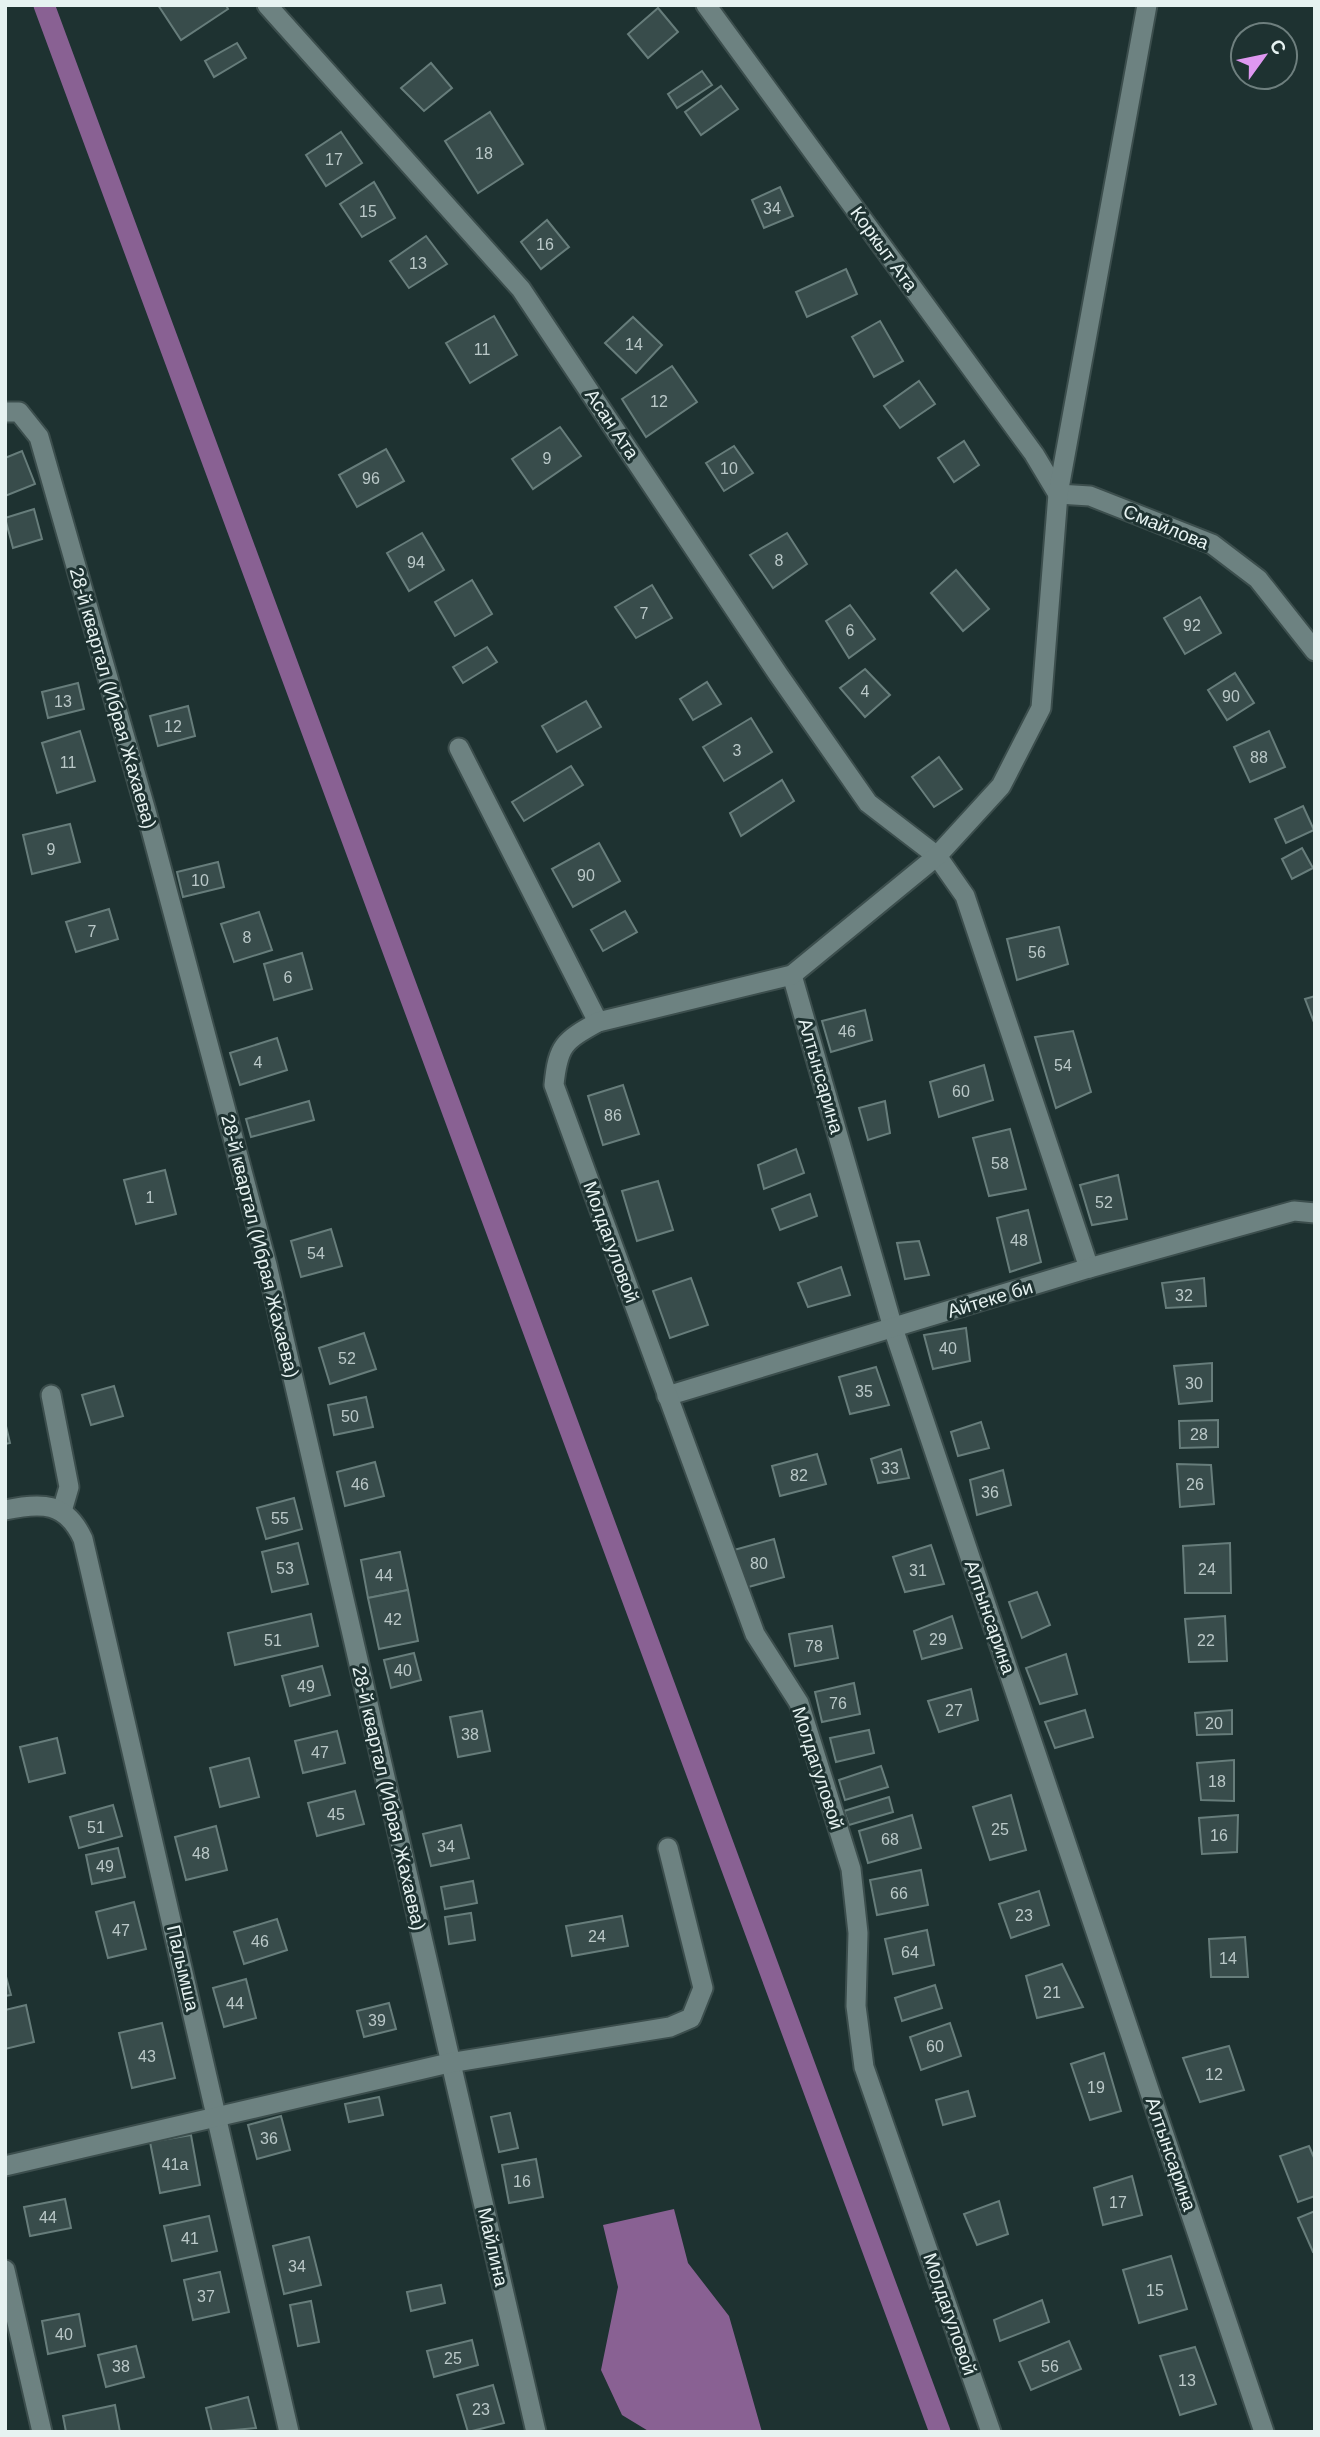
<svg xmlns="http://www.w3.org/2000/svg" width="1320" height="2437" viewBox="0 0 1320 2437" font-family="Arial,sans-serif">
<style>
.water{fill:#896193}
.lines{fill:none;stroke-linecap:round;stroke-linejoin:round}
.canal{stroke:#896193;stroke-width:21}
.building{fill:#384c4b;stroke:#677d7b;stroke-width:2}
.street-casing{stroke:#3c4e4d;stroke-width:23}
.street{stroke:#6d8281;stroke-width:19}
.labels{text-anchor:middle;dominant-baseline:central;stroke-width:6;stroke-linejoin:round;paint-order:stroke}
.number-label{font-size:16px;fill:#bac8c8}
.street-label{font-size:19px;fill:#e6f2f1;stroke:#1e3231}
</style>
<rect width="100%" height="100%" fill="#1e3231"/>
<path class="water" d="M674,2209L688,2263L729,2316L762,2432H650L622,2415L601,2370L618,2287L603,2225Z"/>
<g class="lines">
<path class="canal" d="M44,5L940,2432"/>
</g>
<g class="building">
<path d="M158,5H226L228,9L181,40Z"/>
<path d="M658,8L678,32L648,58L628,34Z"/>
<path d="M237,43L246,58L214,77L205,61Z"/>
<path d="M431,63L452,88L424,111L401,88Z"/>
<path d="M702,71L712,85L677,108L668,94Z"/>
<path d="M721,86L738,109L701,135L685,112Z"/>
<path d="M490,112L523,164L478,193L445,141Z"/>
<path d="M341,132L362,163L326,186L306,155Z"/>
<path d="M374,182L395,218L362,237L340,204Z"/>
<path d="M780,187L793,216L764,228L752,200Z"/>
<path d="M547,220L569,247L541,269L521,242Z"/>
<path d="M426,236L447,264L409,288L390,261Z"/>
<path d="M846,269L857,294L807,317L796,292Z"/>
<path d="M494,316L517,355L470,383L446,343Z"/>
<path d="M633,317L662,345L636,373L605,343Z"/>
<path d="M880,321L903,361L874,377L852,337Z"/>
<path d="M672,366L697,402L646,437L622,399Z"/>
<path d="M919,381L935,404L900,428L884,406Z"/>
<path d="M560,427L581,456L533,489L512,459Z"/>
<path d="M964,441L979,465L954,482L938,458Z"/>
<path d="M734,446L753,473L724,491L706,463Z"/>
<path d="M386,449L404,481L357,507L339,475Z"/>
<path d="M22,451L35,484L5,496V458Z"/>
<path d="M34,509L42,539L13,548L5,518Z"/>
<path d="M422,533L444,570L409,591L387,553Z"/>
<path d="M787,533L807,564L773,588L750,555Z"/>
<path d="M956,570L989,609L963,631L931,593Z"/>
<path d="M472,580L492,614L455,636L435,602Z"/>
<path d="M652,585L672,618L636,638L615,607Z"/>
<path d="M1200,597L1221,633L1185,654L1164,618Z"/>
<path d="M850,605L875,639L849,658L826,621Z"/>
<path d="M487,647L497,662L463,683L453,667Z"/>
<path d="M865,669L890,695L865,717L840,688Z"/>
<path d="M1235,673L1254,703L1227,720L1208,690Z"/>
<path d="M707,682L721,704L693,720L680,699Z"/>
<path d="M78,683L84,709L48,718L42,692Z"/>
<path d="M586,701L601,727L557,752L542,726Z"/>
<path d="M188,706L195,736L158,746L150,716Z"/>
<path d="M751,718L772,752L724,781L703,747Z"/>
<path d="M80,731L95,781L57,793L42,743Z"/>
<path d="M1269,731L1285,767L1250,782L1234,747Z"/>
<path d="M939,757L962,789L934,807L912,777Z"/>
<path d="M571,766L583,785L524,821L512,802Z"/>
<path d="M782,780L794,801L741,836L730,813Z"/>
<path d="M1303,806L1314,830L1286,843L1275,819Z"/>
<path d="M70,824L80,862L32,874L23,835Z"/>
<path d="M599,843L620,881L573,907L552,869Z"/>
<path d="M1302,848L1313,868L1292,879L1282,859Z"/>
<path d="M218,862L224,887L183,897L177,872Z"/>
<path d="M109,909L118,939L76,952L66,922Z"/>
<path d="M625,911L637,932L603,951L591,930Z"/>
<path d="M259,912L272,950L234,962L221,924Z"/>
<path d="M1059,927L1068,964L1017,980L1007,939Z"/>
<path d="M302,953L312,989L274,1000L264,964Z"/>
<path d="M1315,996V1025L1305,999Z"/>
<path d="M865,1010L872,1040L831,1052L822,1021Z"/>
<path d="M1073,1031L1091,1092L1056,1108L1035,1037Z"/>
<path d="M277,1038L287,1070L240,1085L230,1053Z"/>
<path d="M984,1065L993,1100L939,1117L930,1082Z"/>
<path d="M623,1085L639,1134L603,1145L588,1096Z"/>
<path d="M309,1101L314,1120L251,1137L246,1119Z"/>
<path d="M885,1101L890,1133L868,1140L859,1108Z"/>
<path d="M1010,1129L1026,1189L989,1196L973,1138Z"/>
<path d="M796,1149L804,1173L764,1189L758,1165Z"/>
<path d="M165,1170L176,1214L136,1224L124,1180Z"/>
<path d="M1118,1175L1127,1219L1092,1225L1080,1185Z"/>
<path d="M658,1181L673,1230L637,1241L622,1191Z"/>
<path d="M810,1194L817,1216L780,1230L772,1209Z"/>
<path d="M1028,1210L1041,1262L1010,1272L997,1218Z"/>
<path d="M331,1229L342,1266L301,1277L291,1241Z"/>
<path d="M919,1241L929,1275L905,1279L897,1243Z"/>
<path d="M841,1267L850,1295L808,1307L798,1283Z"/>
<path d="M691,1278L708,1325L670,1338L653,1291Z"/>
<path d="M1204,1278L1206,1306L1166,1308L1162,1283Z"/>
<path d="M966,1328L970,1361L933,1369L924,1335Z"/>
<path d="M364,1333L376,1369L330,1384L319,1348Z"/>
<path d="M1212,1363V1401L1179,1404L1174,1366Z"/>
<path d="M876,1367L889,1405L850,1414L839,1377Z"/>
<path d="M114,1386L123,1416L91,1425L82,1395Z"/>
<path d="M366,1397L373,1427L334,1435L328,1405Z"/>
<path d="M1218,1420V1447L1180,1448L1179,1421Z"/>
<path d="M5,1422L10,1443L5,1444Z"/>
<path d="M981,1422L989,1448L958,1456L951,1432Z"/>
<path d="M901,1449L909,1478L878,1483L871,1459Z"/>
<path d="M817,1454L826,1484L780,1496L772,1466Z"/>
<path d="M375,1462L384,1496L345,1506L337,1472Z"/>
<path d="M1177,1464L1211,1465L1214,1504L1180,1507Z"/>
<path d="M1003,1470L1011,1505L977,1515L970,1480Z"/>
<path d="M294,1498L302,1529L266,1539L257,1508Z"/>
<path d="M774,1539L784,1577L745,1588L734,1550Z"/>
<path d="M298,1543L308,1584L272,1592L262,1552Z"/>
<path d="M1230,1543L1231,1593H1185L1183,1546Z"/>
<path d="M931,1545L944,1584L905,1592L893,1557Z"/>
<path d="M400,1552L408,1590L368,1598L361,1560Z"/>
<path d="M408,1590L418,1641L379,1649L368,1598Z"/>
<path d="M1037,1592L1050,1625L1022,1638L1009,1602Z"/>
<path d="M311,1614L318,1646L235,1665L228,1633Z"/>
<path d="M952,1616L962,1648L922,1659L914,1631Z"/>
<path d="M1225,1616L1227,1661L1189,1662L1185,1619Z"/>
<path d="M832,1626L838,1658L795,1666L789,1634Z"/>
<path d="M414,1653L421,1680L391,1688L384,1660Z"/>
<path d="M1066,1654L1077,1694L1040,1704L1026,1668Z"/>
<path d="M322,1666L330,1695L290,1706L282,1676Z"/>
<path d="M854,1683L860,1714L822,1722L815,1692Z"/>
<path d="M971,1689L978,1720L939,1732L928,1701Z"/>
<path d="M1085,1710L1093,1737L1055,1748L1045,1722Z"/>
<path d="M1232,1710V1734L1197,1735L1195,1713Z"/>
<path d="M482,1711L490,1751L458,1757L450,1717Z"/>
<path d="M869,1730L874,1753L836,1762L830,1738Z"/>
<path d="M337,1731L345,1763L303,1773L295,1741Z"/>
<path d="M57,1738L65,1773L29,1782L20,1747Z"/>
<path d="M249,1758L259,1797L220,1807L210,1768Z"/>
<path d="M1234,1760V1801L1201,1800L1197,1763Z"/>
<path d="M881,1766L888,1787L845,1800L839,1780Z"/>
<path d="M355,1791L364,1824L317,1836L308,1803Z"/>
<path d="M1011,1795L1026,1850L990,1860L973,1807Z"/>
<path d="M889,1797L893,1812L849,1825L844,1811Z"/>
<path d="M113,1805L122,1836L79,1848L70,1817Z"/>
<path d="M912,1815L921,1848L868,1863L859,1831Z"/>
<path d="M1238,1815L1237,1852L1202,1854L1199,1818Z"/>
<path d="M461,1825L469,1858L431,1866L423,1834Z"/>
<path d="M216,1826L227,1870L186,1880L175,1837Z"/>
<path d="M118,1848L125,1877L92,1884L86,1855Z"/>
<path d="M921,1870L928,1905L877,1915L870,1880Z"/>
<path d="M473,1881L477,1903L445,1909L441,1887Z"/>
<path d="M1039,1891L1049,1925L1011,1938L999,1904Z"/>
<path d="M134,1902L146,1949L108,1958L96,1912Z"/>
<path d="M471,1913L475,1940L449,1944L445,1917Z"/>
<path d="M622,1916L628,1946L572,1956L566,1926Z"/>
<path d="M277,1919L287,1950L244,1964L234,1932Z"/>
<path d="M927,1930L934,1965L893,1974L885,1939Z"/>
<path d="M1245,1937L1248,1977H1211L1209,1939Z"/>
<path d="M1062,1964L1083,2007L1037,2018L1026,1976Z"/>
<path d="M5,1973L11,1995L5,1996Z"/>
<path d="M246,1979L256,2018L224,2027L213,1988Z"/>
<path d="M935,1985L942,2008L902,2021L895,1998Z"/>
<path d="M389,2003L396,2029L364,2037L357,2011Z"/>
<path d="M26,2005L34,2042L5,2049V2010Z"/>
<path d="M162,2023L175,2078L132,2088L119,2033Z"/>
<path d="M950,2023L961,2056L921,2070L910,2037Z"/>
<path d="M1229,2046L1244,2090L1200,2102L1183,2058Z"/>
<path d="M1104,2053L1121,2111L1090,2120L1071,2064Z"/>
<path d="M968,2091L975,2116L943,2125L936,2100Z"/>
<path d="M379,2097L383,2115L349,2122L345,2104Z"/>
<path d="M510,2113L518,2148L499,2152L491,2117Z"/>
<path d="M281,2116L290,2150L257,2159L248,2125Z"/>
<path d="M191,2135L200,2185L160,2193L150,2142Z"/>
<path d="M1309,2146L1315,2160V2196L1298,2202L1280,2156Z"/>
<path d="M536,2159L543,2197L509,2203L502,2165Z"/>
<path d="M1132,2176L1142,2215L1103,2225L1094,2188Z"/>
<path d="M65,2199L71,2228L30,2236L24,2207Z"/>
<path d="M999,2201L1008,2234L977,2245L964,2214Z"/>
<path d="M1315,2211V2251L1313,2252L1298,2218Z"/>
<path d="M209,2216L217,2251L172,2261L164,2226Z"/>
<path d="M309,2237L321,2285L284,2294L273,2246Z"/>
<path d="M1171,2256L1187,2309L1139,2323L1123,2270Z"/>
<path d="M220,2272L229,2312L193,2320L184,2280Z"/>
<path d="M441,2285L445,2303L411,2311L407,2292Z"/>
<path d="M1042,2300L1049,2322L1000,2341L994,2320Z"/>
<path d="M311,2301L319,2342L298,2346L290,2305Z"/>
<path d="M79,2314L85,2346L48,2354L42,2321Z"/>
<path d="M472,2340L478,2365L434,2377L427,2351Z"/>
<path d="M1069,2341L1081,2369L1031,2390L1019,2362Z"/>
<path d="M136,2346L144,2377L106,2387L98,2355Z"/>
<path d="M1195,2347L1216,2404L1180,2415L1160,2356Z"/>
<path d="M493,2385L504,2423L468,2432L457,2395Z"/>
<path d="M248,2397L256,2428L212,2432L206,2408Z"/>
<path d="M115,2405L120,2432H66L63,2416Z"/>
</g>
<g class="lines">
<g class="street-casing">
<g id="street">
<path d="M267,5L521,289L778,674L868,803L937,856L965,896L1089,1268"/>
<path d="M706,5L1034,454L1058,494"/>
<path d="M5,412H19L39,437L146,811L267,1265L536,2432"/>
<path d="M1058,494L1090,496L1212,544L1258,579L1315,651"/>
<path d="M459,748L598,1022"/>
<path d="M792,975L893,1328L1264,2432"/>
<path d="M51,1395L69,1487L62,1511"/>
<path d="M667,1396L1089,1268L1294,1211L1315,1213"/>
<path d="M5,1510C42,1502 66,1502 83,1539L289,2432"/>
<path d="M5,2166L449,2063L670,2027L691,2018L703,1988L668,1848"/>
<path d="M5,2270L42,2432"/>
<path d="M991,2432L864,2067L856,2006L858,1933L851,1869L799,1703L755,1634L554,1085C558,1045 564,1041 598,1022L792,975L937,856L1001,786L1041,708L1058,494L1147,5"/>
</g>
</g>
<use href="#street" class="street"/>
</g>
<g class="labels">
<g class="number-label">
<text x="484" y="153">18</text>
<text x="334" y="159">17</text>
<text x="772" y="208">34</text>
<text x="368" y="211">15</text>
<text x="545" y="244">16</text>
<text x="418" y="263">13</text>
<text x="634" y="344">14</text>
<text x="482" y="349">11</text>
<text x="659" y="401">12</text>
<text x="547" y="458">9</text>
<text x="729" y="468">10</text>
<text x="371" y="478">96</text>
<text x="779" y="560">8</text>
<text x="416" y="562">94</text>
<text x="644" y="613">7</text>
<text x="1192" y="625">92</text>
<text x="850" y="630">6</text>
<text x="865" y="691">4</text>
<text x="1231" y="696">90</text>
<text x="63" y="701">13</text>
<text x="173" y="726">12</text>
<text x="737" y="750">3</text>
<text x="1259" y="757">88</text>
<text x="68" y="762">11</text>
<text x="51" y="849">9</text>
<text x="586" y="875">90</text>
<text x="200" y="880">10</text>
<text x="92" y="931">7</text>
<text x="247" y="937">8</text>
<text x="1037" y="952">56</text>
<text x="288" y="977">6</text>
<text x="847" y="1031">46</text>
<text x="258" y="1062">4</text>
<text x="1063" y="1065">54</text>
<text x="961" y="1091">60</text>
<text x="613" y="1115">86</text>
<text x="1000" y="1163">58</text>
<text x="150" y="1197">1</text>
<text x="1104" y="1202">52</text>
<text x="1019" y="1240">48</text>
<text x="316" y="1253">54</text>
<text x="1184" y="1295">32</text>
<text x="948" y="1348">40</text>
<text x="347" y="1358">52</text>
<text x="1194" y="1383">30</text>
<text x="864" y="1391">35</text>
<text x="350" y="1416">50</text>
<text x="1199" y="1434">28</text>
<text x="890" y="1468">33</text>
<text x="799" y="1475">82</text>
<text x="360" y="1484">46</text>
<text x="1195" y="1484">26</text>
<text x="990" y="1492">36</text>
<text x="280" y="1518">55</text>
<text x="759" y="1563">80</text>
<text x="285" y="1568">53</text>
<text x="1207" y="1569">24</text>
<text x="918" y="1570">31</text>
<text x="384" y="1575">44</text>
<text x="393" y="1619">42</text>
<text x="938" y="1639">29</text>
<text x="273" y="1640">51</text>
<text x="1206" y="1640">22</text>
<text x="814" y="1646">78</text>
<text x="403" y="1670">40</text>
<text x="306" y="1686">49</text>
<text x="838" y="1703">76</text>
<text x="954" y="1710">27</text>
<text x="1214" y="1723">20</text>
<text x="470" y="1734">38</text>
<text x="320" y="1752">47</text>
<text x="1217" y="1781">18</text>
<text x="336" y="1814">45</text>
<text x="96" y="1827">51</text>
<text x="1000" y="1829">25</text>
<text x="1219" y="1835">16</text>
<text x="890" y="1839">68</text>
<text x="446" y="1846">34</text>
<text x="201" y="1853">48</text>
<text x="105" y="1866">49</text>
<text x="899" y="1893">66</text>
<text x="1024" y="1915">23</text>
<text x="121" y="1930">47</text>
<text x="597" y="1936">24</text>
<text x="260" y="1941">46</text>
<text x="910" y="1952">64</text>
<text x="1228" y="1958">14</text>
<text x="1052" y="1992">21</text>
<text x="235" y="2003">44</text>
<text x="377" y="2020">39</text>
<text x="935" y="2046">60</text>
<text x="147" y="2056">43</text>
<text x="1214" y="2074">12</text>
<text x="1096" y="2087">19</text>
<text x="269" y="2138">36</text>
<text x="175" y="2164">41а</text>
<text x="522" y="2181">16</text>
<text x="1118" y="2202">17</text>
<text x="48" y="2217">44</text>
<text x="190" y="2238">41</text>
<text x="297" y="2266">34</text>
<text x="1155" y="2290">15</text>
<text x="206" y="2296">37</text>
<text x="64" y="2334">40</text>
<text x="453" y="2358">25</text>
<text x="121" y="2366">38</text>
<text x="1050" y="2366">56</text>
<text x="1187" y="2380">13</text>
<text x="481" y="2409">23</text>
</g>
<g class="street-label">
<text transform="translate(884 249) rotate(54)">Коркыт Ата</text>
<text transform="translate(612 424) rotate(56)">Асан Ата</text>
<text transform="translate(1166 527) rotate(22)">Смайлова</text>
<text transform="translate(113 698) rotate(74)">28-й квартал (Ибрая Жахаева)</text>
<text transform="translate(821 1076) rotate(74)">Алтынсарина</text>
<text transform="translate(611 1242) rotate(70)">Молдагуловой</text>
<text transform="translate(260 1246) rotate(76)">28-й квартал (Ибрая Жахаева)</text>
<text transform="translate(990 1299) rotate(-17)">Айтеке би</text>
<text transform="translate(990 1617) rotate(71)">Алтынсарина</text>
<text transform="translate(818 1768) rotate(72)">Молдагуловой</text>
<text transform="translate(389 1798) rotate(77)">28-й квартал (Ибрая Жахаева)</text>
<text transform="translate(183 1968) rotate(77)">Палымша</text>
<text transform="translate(1171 2154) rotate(71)">Алтынсарина</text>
<text transform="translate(493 2247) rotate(77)">Майлина</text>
<text transform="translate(950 2314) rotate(71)">Молдагуловой</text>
</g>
</g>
<rect width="1320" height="2437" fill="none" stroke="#e6f2f1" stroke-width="14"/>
<g transform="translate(1264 56) rotate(57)"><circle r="33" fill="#1e3231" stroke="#6e7f7e" stroke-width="2"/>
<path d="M0-5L12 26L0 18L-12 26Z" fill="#df98f1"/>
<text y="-10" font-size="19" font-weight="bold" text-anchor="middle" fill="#e6f2f1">С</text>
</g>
</svg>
